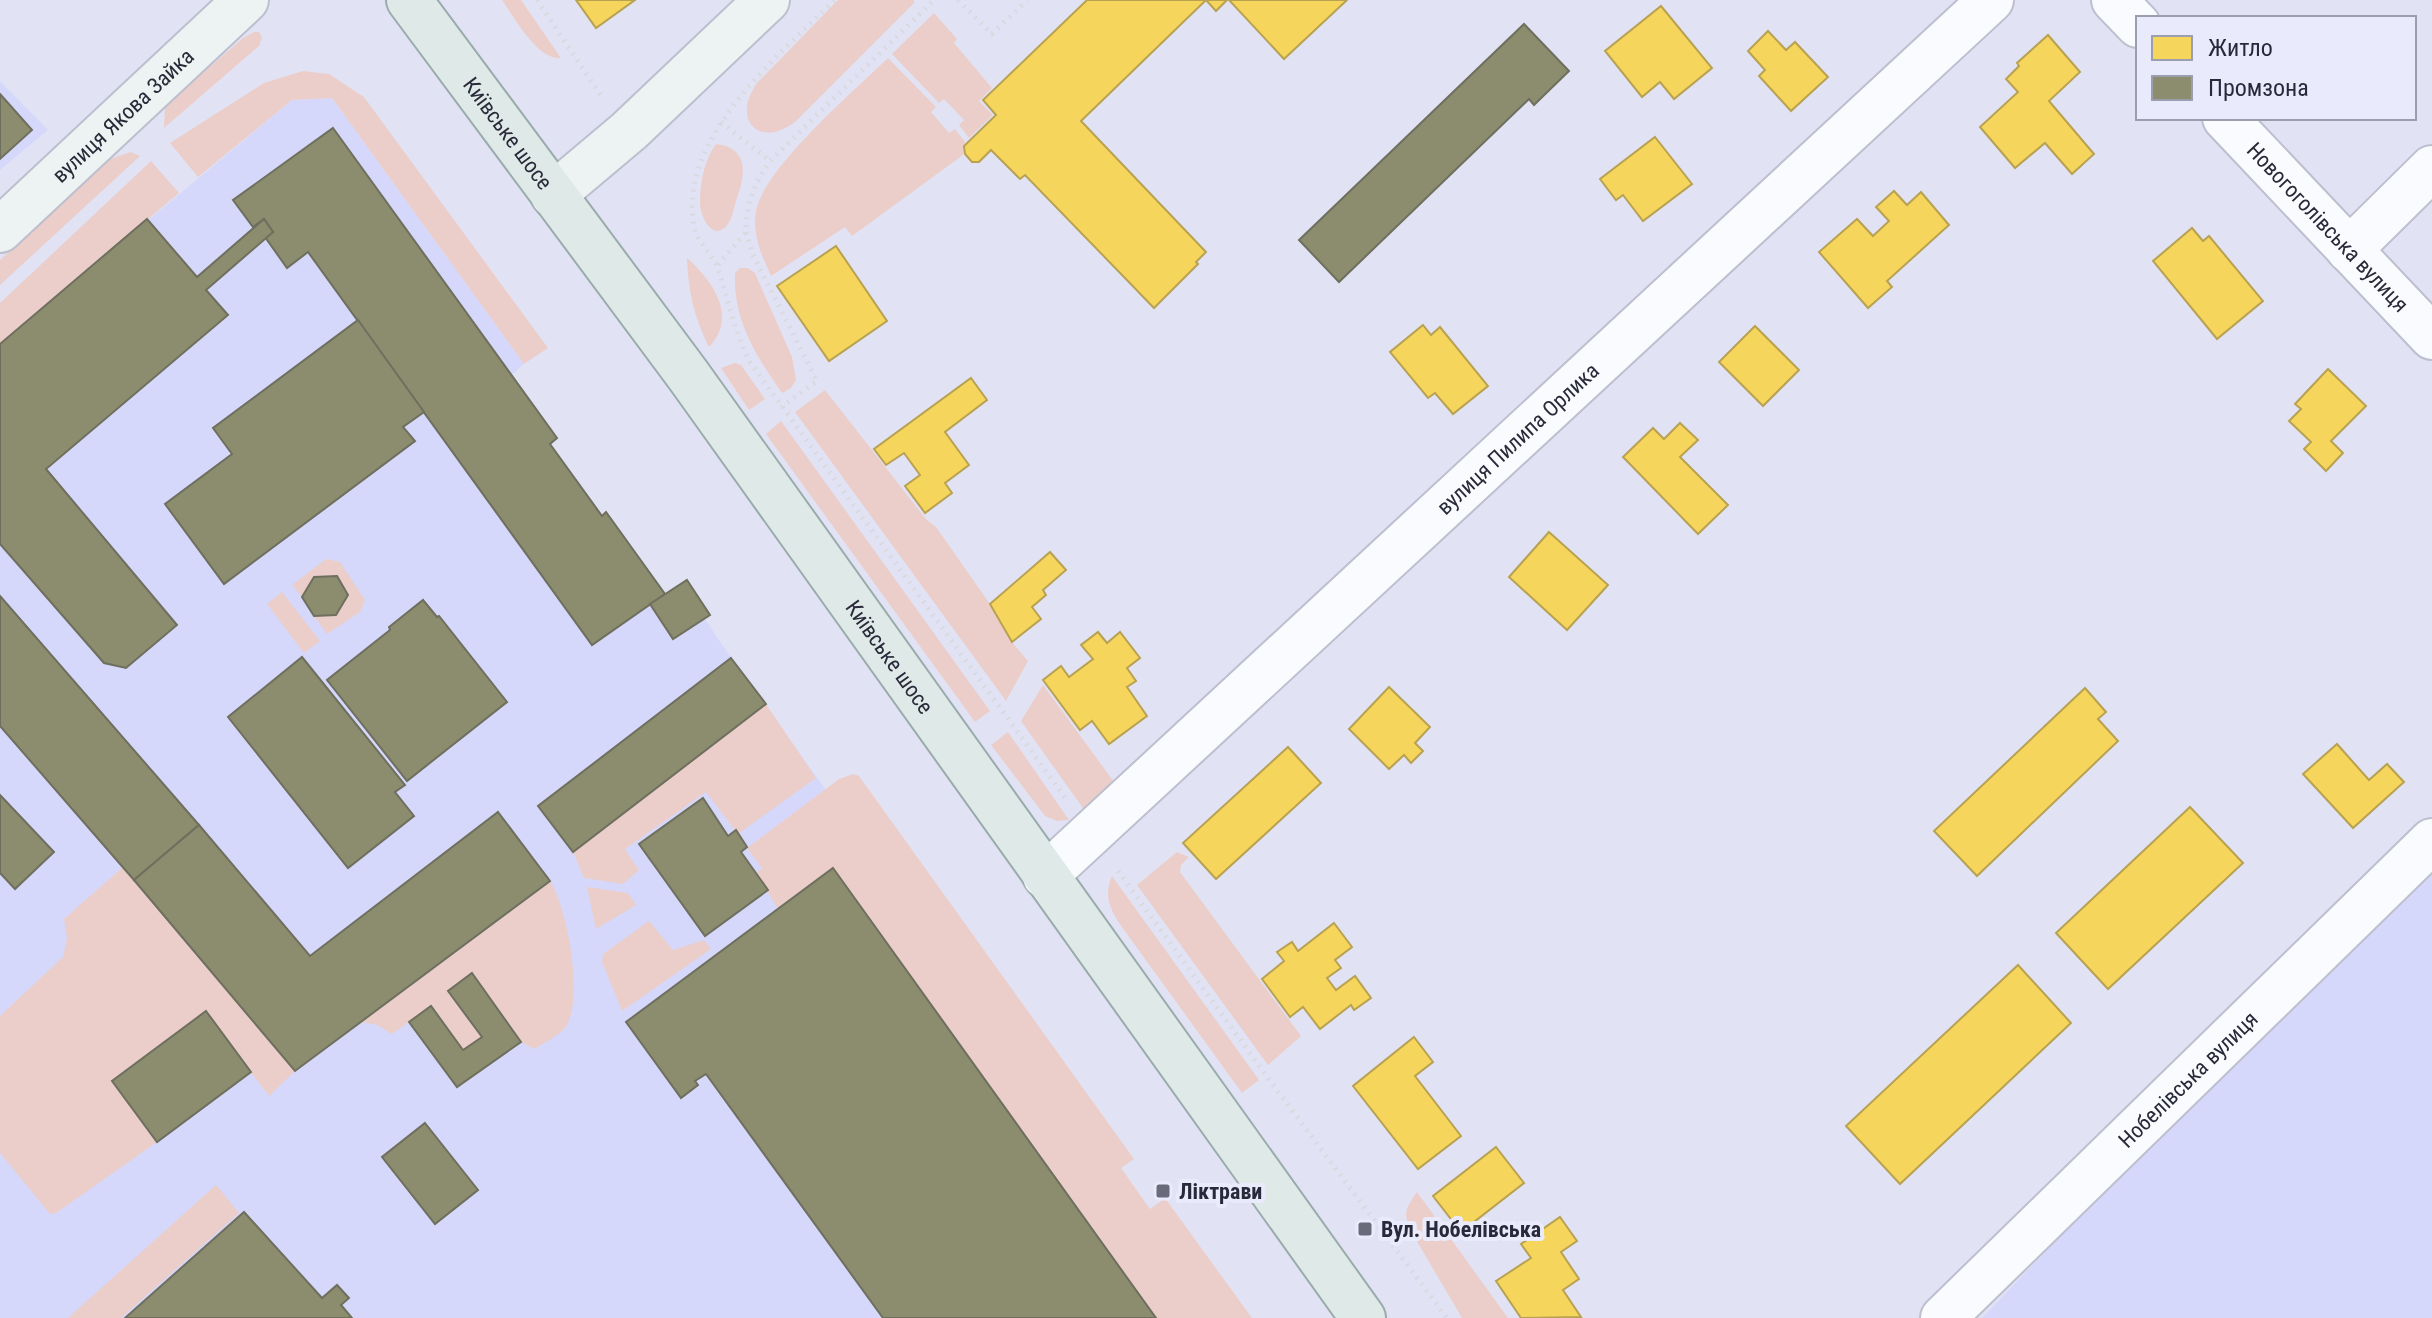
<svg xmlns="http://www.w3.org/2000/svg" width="2432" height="1318" viewBox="0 0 2432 1318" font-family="'Roboto Condensed',sans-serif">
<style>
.built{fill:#d5d8fa}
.green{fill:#ebceca}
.homes{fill:#f6d55c;stroke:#b8a252;stroke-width:2}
.industry{fill:#8c8c6e;stroke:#6e6f5e;stroke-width:2}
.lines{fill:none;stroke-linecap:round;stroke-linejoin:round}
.street-casing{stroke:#bdbece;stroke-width:48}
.secondary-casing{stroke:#bdbece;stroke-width:48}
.primary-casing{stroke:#9aabac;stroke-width:48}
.path{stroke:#d9dadf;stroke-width:5;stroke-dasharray:2 6;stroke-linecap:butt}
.street{stroke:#fafbfe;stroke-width:44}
.secondary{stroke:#edf2f2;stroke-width:44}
.primary{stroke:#dfeae8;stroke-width:44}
.poi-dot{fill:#696b7b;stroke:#e9ebfc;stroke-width:3}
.labels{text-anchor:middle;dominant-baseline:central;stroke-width:8;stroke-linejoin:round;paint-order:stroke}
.street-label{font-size:22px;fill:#292a39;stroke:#e9ebfc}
.poi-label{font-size:22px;font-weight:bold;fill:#292a39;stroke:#e9ebfc;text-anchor:start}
</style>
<rect width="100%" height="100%" fill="#e1e3f5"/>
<g class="built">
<path d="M0,81L48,130L0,170Z"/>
<path d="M332,98L524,364L512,375L557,438L550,444L602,515L606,512L665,594L687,580L710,615L705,619L731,658L1206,1318H0V344L292,100Z"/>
<path d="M2432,863V1318H1982L2234,1054Z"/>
</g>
<g class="green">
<path d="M502,0H521L561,58C538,61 514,17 502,0Z"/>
<path d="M838,0H914V3L795,122C759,149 731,120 757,83Z"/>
<path d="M934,13L957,39L954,43L992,88L979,101L993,115L969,138L959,125L964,120L944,99L939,103L892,54Z"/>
<path d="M254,32H259L262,38L259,46L164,128L165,108L169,102L243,38Z"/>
<path d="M888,58L936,107L931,112L949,133L955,129L965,142L963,155L852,236L845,227L771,276C762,256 752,235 756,211C764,168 854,91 888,58Z"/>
<path d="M303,71L329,74L364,97L548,348L524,364L332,98L292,100L198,177L170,143L264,83Z"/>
<path d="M716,144C751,148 745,177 736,201C734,208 732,219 728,224C713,244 700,216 700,203C700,183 704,160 716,144Z"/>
<path d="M131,152L140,156L0,285V260L110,159Z"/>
<path d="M151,161L179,193L0,344V303Z"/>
<path d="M687,258C713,281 738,317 709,347C694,318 688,290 687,258Z"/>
<path d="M740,268H748L755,273L792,357L796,380L791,388L782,393C756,356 733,320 735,273Z"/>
<path d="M735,363L741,365L765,399L749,410L721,368Z"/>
<path d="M825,390L926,519L936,527L990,604L1012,642L1028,661L1006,701L795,412Z"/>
<path d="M781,421L990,711L975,722L766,434Z"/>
<path d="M326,559L340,562L365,600L360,612L327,634L314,616L337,615L348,595L337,576L314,577L302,597L292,585Z"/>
<path d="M282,592L320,641L304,653L267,604Z"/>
<path d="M1043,685L1117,786L1085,811L1021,721Z"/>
<path d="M766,704L816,778L738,834L706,792L625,849L639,870L623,884L584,878L573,852Z"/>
<path d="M1008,732L1069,820L1057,821L1045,816L991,745Z"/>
<path d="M853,774L859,776L1134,1159L1121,1168L1150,1209L1165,1198L1252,1318H1156L832,868L778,909L756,873L762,868L747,848L839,779Z"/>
<path d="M1177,852L1189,857L1181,865L1180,872L1301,1036L1268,1065L1137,885Z"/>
<path d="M123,867L295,1071L269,1096L205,1012L112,1081L157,1142L56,1213L50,1214L0,1153V1016L63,957L67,938L64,919Z"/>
<path d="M1112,876L1259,1080L1242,1093L1119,923C1109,907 1104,895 1112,876Z"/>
<path d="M550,881C567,907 585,1001 565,1028C558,1036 544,1043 534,1049L521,1042L472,974L448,991L482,1037L463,1050L431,1006L392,1034L377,1025L361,1022Z"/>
<path d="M587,887L628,893L636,905L596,929Z"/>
<path d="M649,921L673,950L704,940L711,949L622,1011L602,962L603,954Z"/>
<path d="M216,1185L239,1213L121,1318H68Z"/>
<path d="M1417,1192L1508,1318H1462L1412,1233C1403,1212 1404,1211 1417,1192Z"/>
</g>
<g class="homes">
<path d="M576,0H635L596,28Z"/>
<path d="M1087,0H1227L1216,11L1206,0L1081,121L1206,252L1196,262L1198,264L1154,308L1025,175L1020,179L991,150L979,162H972L965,154L964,146L996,115L983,100Z"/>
<path d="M1229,0H1347L1284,59Z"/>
<path d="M1661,6L1712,68L1674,99L1660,82L1642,97L1605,51Z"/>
<path d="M1768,31L1786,50L1795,42L1828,77L1791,111L1759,76L1765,70L1748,51Z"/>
<path d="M2048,35L2080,72L2049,101L2094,154L2072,174L2045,143L2015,168L1980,127L2018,92L2006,79L2019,66L2017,63Z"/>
<path d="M1655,137L1692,184L1643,221L1623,195L1616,200L1600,179Z"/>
<path d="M1894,191L1907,205L1921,192L1949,225L1887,281L1892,287L1868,308L1819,252L1857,219L1873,236L1889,221L1876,207Z"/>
<path d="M2192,228L2203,241L2209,236L2263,301L2217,339L2153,261Z"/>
<path d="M836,246L887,321L829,361L777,286Z"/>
<path d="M1423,325L1431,335L1440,327L1488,386L1453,414L1435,393L1428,398L1390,352Z"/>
<path d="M1755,326L1799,370L1763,406L1719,362Z"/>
<path d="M2328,369L2366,406L2331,441L2343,453L2326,471L2304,449L2311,442L2289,421L2301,409L2295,404Z"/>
<path d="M971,378L987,400L945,432L969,465L945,483L952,493L925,513L905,486L920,475L904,453L886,465L874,449Z"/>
<path d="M1680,423L1698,440L1680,457L1728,505L1698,534L1623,457L1653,428L1664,439Z"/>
<path d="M1549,532L1608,585L1567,630L1509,577Z"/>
<path d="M1050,552L1066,570L1043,590L1046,595L1032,607L1041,619L1012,642L990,604Z"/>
<path d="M1098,632L1107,643L1120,632L1140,658L1127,668L1136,681L1127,687L1147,716L1109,744L1092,721L1080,730L1043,680L1061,666L1069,677L1093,659L1081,645Z"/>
<path d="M1389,687L1430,727L1415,743L1423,751L1411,763L1404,755L1389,769L1349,729Z"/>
<path d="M2085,688L2106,712L2098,719L2118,741L1977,876L1934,831Z"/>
<path d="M2337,744L2369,780L2387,764L2404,782L2353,828L2303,774Z"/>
<path d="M1288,747L1321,783L1216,879L1183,843Z"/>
<path d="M2190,807L2243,863L2108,989L2056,933Z"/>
<path d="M1334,923L1352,947L1335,960L1341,968L1327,978L1336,990L1355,976L1371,998L1354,1010L1351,1005L1320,1029L1303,1007L1290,1017L1262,979L1284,961L1277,952L1292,942L1298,951Z"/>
<path d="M2018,965L2071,1023L1900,1184L1846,1126Z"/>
<path d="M1414,1037L1433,1062L1415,1076L1461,1136L1418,1169L1353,1086Z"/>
<path d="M1496,1147L1524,1183L1461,1232L1433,1196Z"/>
<path d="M1560,1217L1577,1241L1561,1252L1579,1279L1563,1290L1581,1317L1521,1318L1496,1281L1531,1258L1521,1244Z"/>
</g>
<g class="industry">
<path d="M1524,24L1569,71L1534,105L1529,99L1339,282L1299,240Z"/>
<path d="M0,94L32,130L0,159Z"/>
<path d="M333,128L557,438L550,444L602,516L606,512L665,594L592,645L308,252L287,268L265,237L273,232L264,219L253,227L233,200Z"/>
<path d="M147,219L197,277L264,219L273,232L206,290L228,315L46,469L177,625L126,668L104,663L0,544V344Z"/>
<path d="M358,320L424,412L403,427L415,441L224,584L165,504L232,454L213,428Z"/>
<path d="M337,576L348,595L336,615L314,616L302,597L314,577Z"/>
<path d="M687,580L710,615L673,639L650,604Z"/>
<path d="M0,596L199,825L134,880L0,726Z"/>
<path d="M423,600L437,617L439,616L507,702L407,781L327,680L390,630L389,627Z"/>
<path d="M302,657L405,785L395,792L414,816L348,868L228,717Z"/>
<path d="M731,658L766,704L573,852L538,806Z"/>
<path d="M0,795L54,852L15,889L0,873Z"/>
<path d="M703,798L728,836L736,830L747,847L741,852L768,890L705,936L639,844Z"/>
<path d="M498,812L550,881L295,1071L134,880L199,825L310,956Z"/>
<path d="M833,868L1156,1318H883L706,1074L695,1081L698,1085L681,1098L626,1022Z"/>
<path d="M472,973L521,1042L457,1087L409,1022L431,1006L463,1050L482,1037L448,991Z"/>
<path d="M206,1011L251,1072L157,1142L112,1081Z"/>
<path d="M425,1123L478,1190L435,1224L382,1157Z"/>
<path d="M244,1212L322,1298L337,1285L349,1298L341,1305L352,1318H125Z"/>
</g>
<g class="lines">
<g class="street-casing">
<g id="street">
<path d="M2114,0L2138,25"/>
<path id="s1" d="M2225,118L2432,337"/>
<path d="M2349,250L2432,168"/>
<path id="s2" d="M1045,876L1991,0"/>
<path id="s3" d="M1943,1318L2432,841"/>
</g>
</g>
<g class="secondary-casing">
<g id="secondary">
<path d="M553,195L629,131L767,0"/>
<path id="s4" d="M0,230L246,0"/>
</g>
</g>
<g class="primary-casing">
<g id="primary">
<path id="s5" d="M409,0L688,375L1363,1318"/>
</g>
</g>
<g class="path">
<path d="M537,0L603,99"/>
<path d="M834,0C779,56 677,138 694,227C698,245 713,253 718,269C729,301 734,332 750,362L1066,799"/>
<path d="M958,0L992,34L1027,0"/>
<path d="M721,122L770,161"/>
<path d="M746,232L753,255L817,381L781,407"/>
<path d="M718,265L746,232C746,203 754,185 770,161L934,0"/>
<path d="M1118,871L1265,1074L1447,1318"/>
</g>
<use href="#street" class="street"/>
<use href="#secondary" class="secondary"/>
<use href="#primary" class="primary"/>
</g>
<g class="poi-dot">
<rect x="1155" y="1183" width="16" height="16" rx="4"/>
<rect x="1357" y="1221" width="16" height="16" rx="4"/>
</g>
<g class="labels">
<g class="street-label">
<text stroke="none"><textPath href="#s4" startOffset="168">вулиця Якова Зайка</textPath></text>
<text stroke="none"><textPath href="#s5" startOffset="166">Київське шосе</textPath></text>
<text stroke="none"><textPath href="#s1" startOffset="150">Новогоголівська вулиця</textPath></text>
<text stroke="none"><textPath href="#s2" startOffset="644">вулиця Пилипа Орлика</textPath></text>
<text stroke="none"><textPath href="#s5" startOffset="814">Київське шосе</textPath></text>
<text stroke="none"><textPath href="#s3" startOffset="342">Нобелівська вулиця</textPath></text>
</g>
<g class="poi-label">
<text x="1179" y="1191">Ліктрави</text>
<text x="1381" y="1229">Вул. Нобелівська</text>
</g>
</g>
<rect x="2136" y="16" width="280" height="104" fill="#e9ebfc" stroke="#9c9eae" stroke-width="2"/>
<rect x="2152" y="36" width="40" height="24" fill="#f6d55c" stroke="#9c9eae" stroke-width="2"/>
<text x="2208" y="56" font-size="24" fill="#292a39">Житло</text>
<rect x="2152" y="76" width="40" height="24" fill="#8c8c6e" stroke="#9c9eae" stroke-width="2"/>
<text x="2208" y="96" font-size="24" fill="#292a39">Промзона</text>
</svg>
